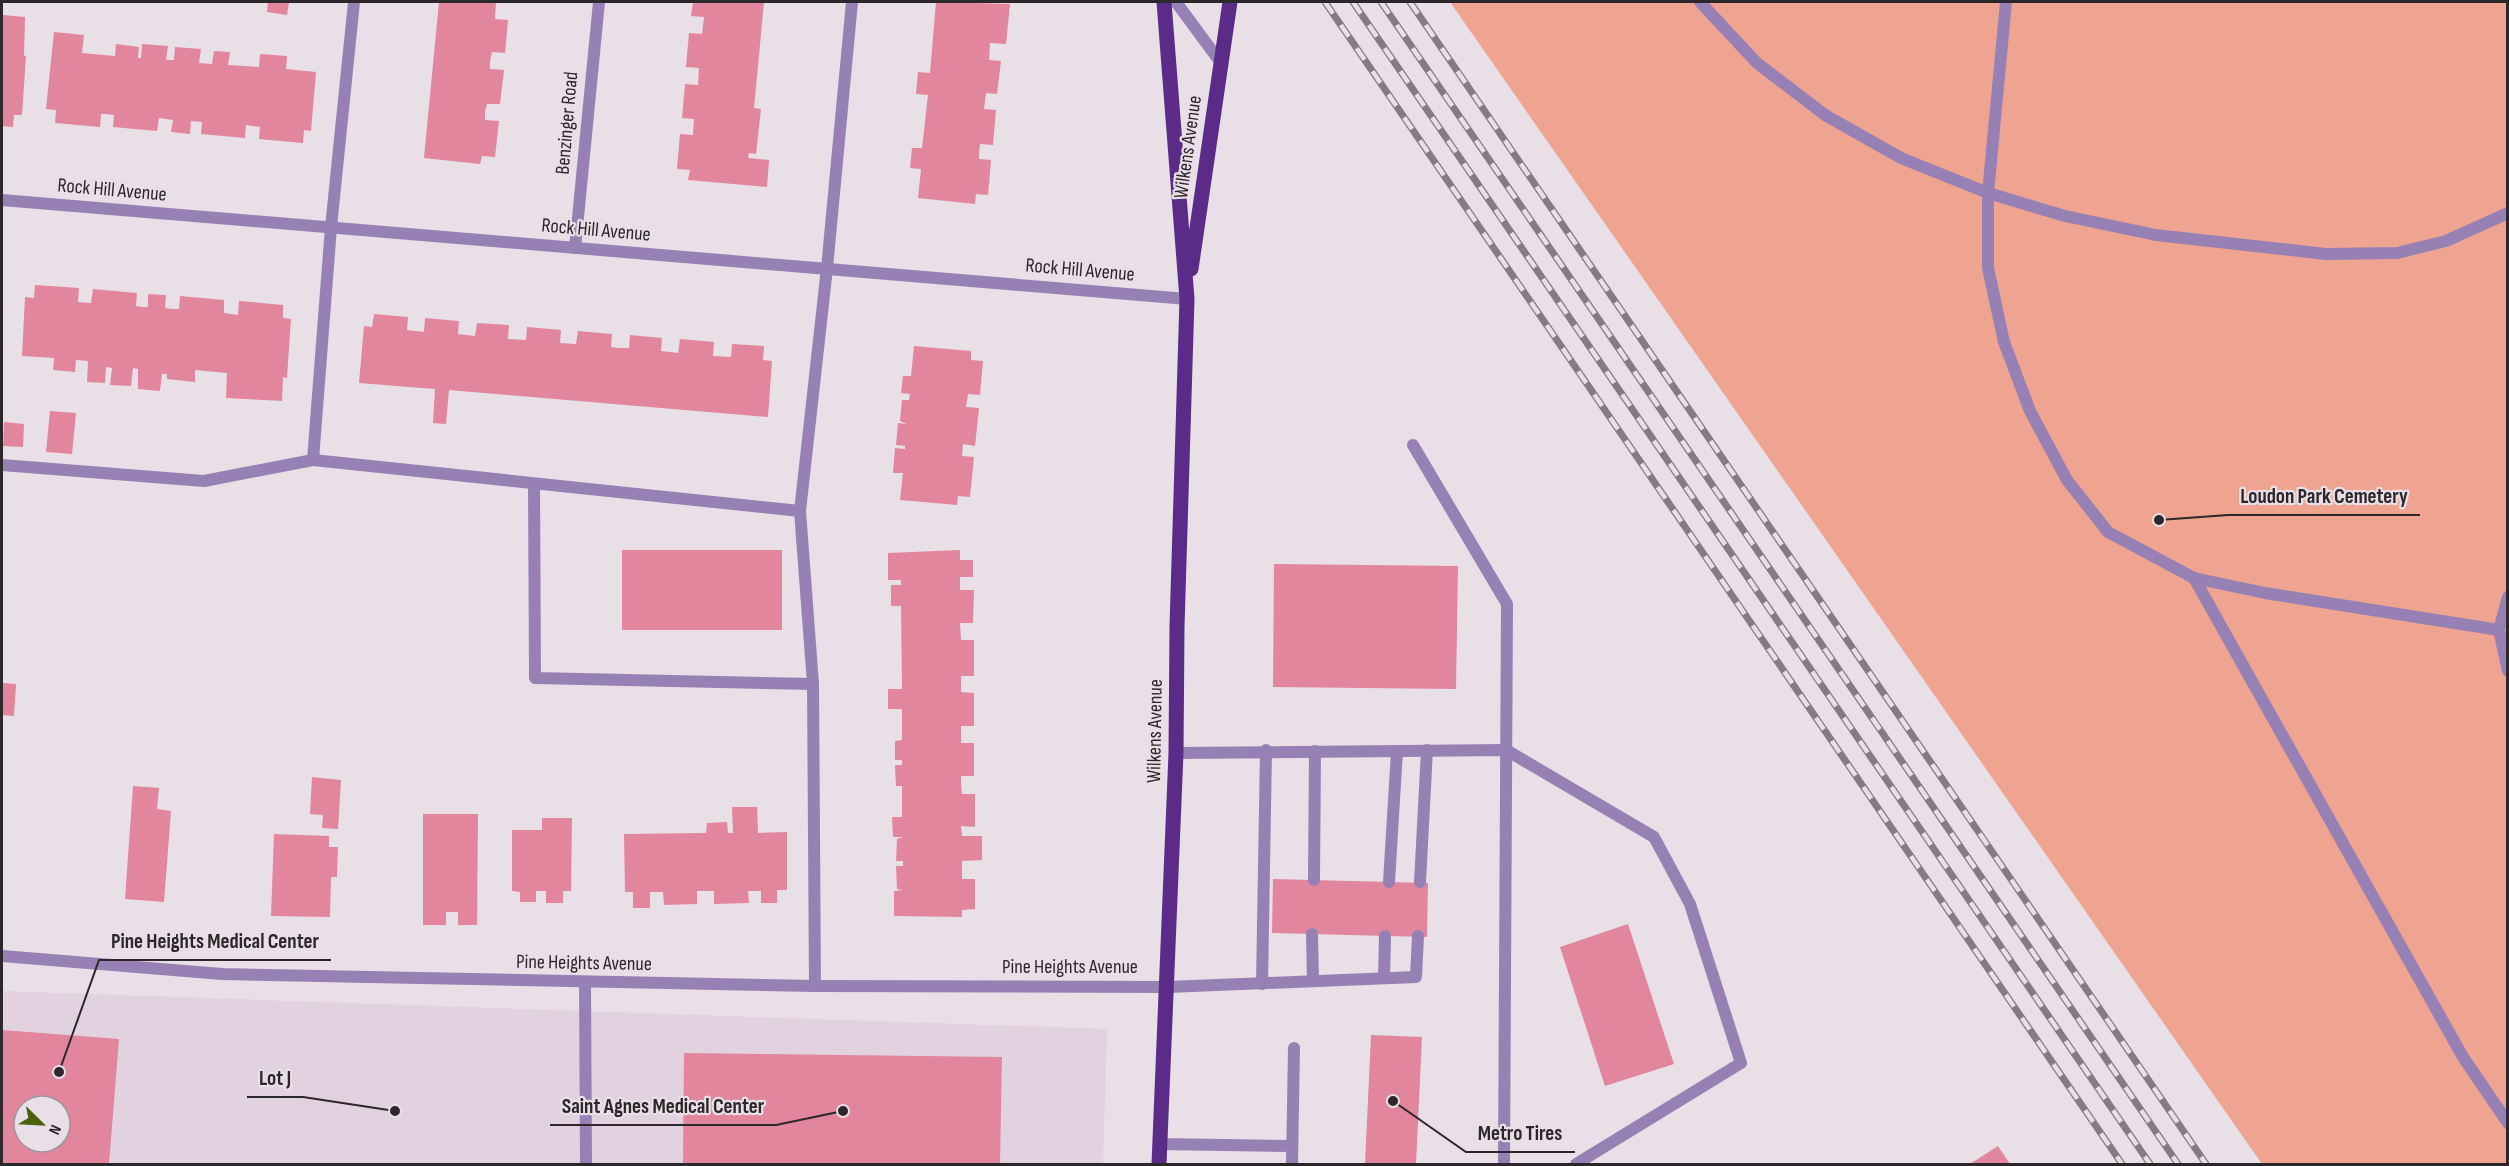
<svg xmlns="http://www.w3.org/2000/svg" width="2509" height="1166" viewBox="0 0 2509 1166" font-family="'Sofia Sans Condensed',sans-serif">
<style>
.built{fill:#e2d2df;fill-rule:evenodd}
.green{fill:#efa391}
.building{fill:#e1869d;fill-rule:evenodd}
.lines{fill:none;stroke-linecap:round;stroke-linejoin:round}
.service{stroke:#9781b4;stroke-width:12}
.minor{stroke:#9781b4;stroke-width:12}
.primary{stroke:#5a2b87;stroke-width:15}
.rail-casing{stroke:#837c81;stroke-width:7}
.rail{stroke:#e9dfe6;stroke-width:4.5;stroke-dasharray:14;stroke-linecap:butt}
.labels{text-anchor:middle;dominant-baseline:central;stroke-width:4.5;stroke-linejoin:round;paint-order:stroke}
.street-label{font-size:20px;fill:#2b272a;stroke:#e9dfe6}
.leader{fill:none;stroke:#2b272a;stroke-width:2}
.callout-dot{fill:#2b272a;stroke:#e9dfe6;stroke-width:2}
.callout-label{font-size:21px;text-anchor:middle;font-weight:bold;fill:#2b272a;stroke:#e9dfe6;stroke-width:4.5;stroke-linejoin:round;paint-order:stroke}
</style>
<rect width="100%" height="100%" fill="#e9dfe6"/>
<path class="built" d="M2,991L1107,1029L1103,1164H2ZM24,1106H60V1142H24Z"/>
<path class="green" d="M1450,2H2507V1164H2262Z"/>
<g class="building">
<path d="M268,2H289L287,15L267,12Z"/>
<path d="M439,2H496L495,19L508,20L505,53L492,52L490,61V69L504,70L500,104H487L485,111V120L499,121L495,157L482,156L480,164L424,158Z"/>
<path d="M693,2H764L754,108L761,109L756,154L749,153L748,158L769,160L767,187L688,180L690,170L677,169L680,134L693,135L694,119L682,118L685,84L698,85L699,68L686,67L689,33L702,34L704,17L691,16Z"/>
<path d="M936,2L1010,4L1006,44L990,43L989,60L1001,61L997,94L986,93L984,109L996,110L993,145L980,144L979,153V159L991,160L988,195L976,194L975,204L918,198L921,169L910,168L912,148H922L928,95L916,94L918,72L930,73Z"/>
<path d="M3,15L25,17L24,56H26L22,115H14L13,127L2,126Z"/>
<path d="M54,32L84,35L82,53L115,56L116,44L139,47L138,58H141L142,44L168,46L166,60H174L175,47L201,49L199,63L212,64L214,51L230,52L228,65L259,67L260,54L287,56L286,69L316,72L311,131L304,130L303,143L259,139L260,127L246,125L245,138L201,134L202,122L191,121L190,134L171,132L173,120L159,118L157,131L113,127L114,115L107,114H101L100,127L55,123L56,110L46,109Z"/>
<path d="M35,285L79,288L78,302L91,303L93,289L137,293L136,306L143,307H148V294L166,295L165,308L172,309H179L180,296L224,300V313L238,315L239,301L283,305V318L291,319L287,378L283,377L282,401L226,398L227,373L195,370V382L167,379V374H162L160,391L138,389V369L133,368L131,386L110,385L112,368L106,367L105,383L87,382L88,361L76,360L75,372L53,370L54,358L22,356L25,297L34,298Z"/>
<path d="M374,314L408,317L407,330L424,332L425,318L459,321L458,334L475,336L477,323L509,325L508,339L526,340L527,327L561,330L560,343L576,344L578,331L612,334L611,347L619,348H629L630,335L662,338L661,351L670,352L678,353L680,339L714,342L713,356L731,357L732,344L764,346L763,360L772,361L768,417L449,390L446,424L433,423L435,389L359,383L364,326L372,327Z"/>
<path d="M914,346L971,351V360L983,361L980,395L968,394L966,407L979,408L975,446L963,444L962,456L974,457L970,497L958,496L957,505L900,500L903,473H893L895,448L905,449V446L896,445L898,423L907,424L900,421L902,400H909L910,394L901,393L903,376H911Z"/>
<path d="M50,411L76,413L72,454L46,452Z"/>
<path d="M4,422L24,424L23,447L3,446Z"/>
<rect x="622" y="550" width="160" height="80"/>
<path d="M960,550V560H973V577H960V590H974L973,623H960L961,640H974V676H961V692L974,693V726H961V743H974V776H961V785L962,794H975V827L961,826L962,836H982V860L962,861V879H975V909L962,910V917L894,916V891L903,890L897,889L896,866H903V861H896L897,839L903,837H893L892,817H902V786H896L895,765H902V760H895V741L902,740V709H888V689H902L901,606H891V585H901V580H888V553Z"/>
<path d="M1274,564L1458,566L1456,689L1273,687Z"/>
<path d="M2,683L16,684L14,716L2,715Z"/>
<path d="M312,777L341,780L338,829L322,828L323,815L310,814Z"/>
<path d="M133,786L159,788L157,809L171,811L164,902L125,899Z"/>
<path d="M732,807H757L758,833L787,832V890H777V903H761V891H748L749,903L714,904V891H697V904L664,905L663,892H650V908H633V892H625L624,834L706,833L707,823L727,822L728,833H733Z"/>
<path d="M423,814H478L477,925H458V912H446V925H423Z"/>
<path d="M542,818H572L571,891H563V903H546V891H536V902H520V892L512,891V830H542Z"/>
<path d="M274,834L329,836V847H338L337,877H331L330,917L271,916Z"/>
<path d="M1273,879L1428,883L1427,937L1272,933Z"/>
<path d="M1628,924L1674,1064L1605,1086L1560,947Z"/>
<path d="M2,1030L119,1039L109,1164H2ZM24,1106H60V1142H24Z"/>
<path d="M1371,1035L1422,1037L1416,1164H1365Z"/>
<path d="M684,1053L1002,1057L1000,1164H683Z"/>
<path d="M1998,1146L2010,1164H1970Z"/>
</g>
<g class="lines">
<g class="service">
<path d="M1413,445L1507,604L1504,1164"/>
<path d="M313,460L331,227L354,2"/>
<path d="M2,465L204,481L313,460L800,511"/>
<path d="M534,484L535,678L813,684"/>
<path d="M1176,753L1506,750L1654,837L1690,904L1741,1063L1576,1164"/>
<path d="M1314,880L1315,751"/>
<path d="M1389,882L1397,751"/>
<path d="M1420,882L1427,750"/>
<path d="M1312,934L1313,981"/>
<path d="M1384,978L1385,936"/>
<path d="M585,982L586,1164"/>
<path d="M1262,984L1266,750"/>
<path d="M815,986L813,684L800,511L827,268L852,2"/>
<path d="M1168,987L1416,977L1418,936"/>
<path d="M1159,1144L1292,1146"/>
<path d="M1292,1164L1294,1048"/>
</g>
<g class="minor">
<path d="M1176,2L1221,63"/>
<path d="M1700,2L1757,63L1825,115L1901,158L1988,193L2065,216L2156,235L2326,254L2397,253L2446,241L2508,213"/>
<path d="M2006,2L1988,193V268L2004,342L2030,411L2067,480L2108,532L2194,578L2265,593L2499,630"/>
<path d="M2,200L1187,299"/>
<path d="M575,248L599,2"/>
<path d="M2194,578L2463,1057L2508,1123"/>
<path d="M2508,597L2499,630L2508,671"/>
<path d="M2,956L222,974L815,986L1168,987"/>
</g>
<g class="primary">
<path d="M1191,269L1230,2"/>
<path d="M1159,1164L1176,753L1177,627L1187,299L1164,2"/>
</g>
<g class="rail-casing">
<g id="rail">
<path d="M1325,2L2122,1164"/>
<path d="M1353,2L2150,1164"/>
<path d="M1381,2L2178,1164"/>
<path d="M1410,2L2206,1164"/>
</g>
</g>
<use href="#rail" class="rail"/>
</g>
<g class="labels">
<g class="street-label">
<text transform="translate(567 123) rotate(-85)">Benzinger Road</text>
<text transform="translate(1188 147) rotate(-82)">Wilkens Avenue</text>
<text transform="translate(112 190) rotate(5)">Rock Hill Avenue</text>
<text transform="translate(596 230) rotate(5)">Rock Hill Avenue</text>
<text transform="translate(1080 270) rotate(5)">Rock Hill Avenue</text>
<text transform="translate(1155 731) rotate(-89)">Wilkens Avenue</text>
<text transform="translate(584 963) rotate(1)">Pine Heights Avenue</text>
<text x="1070" y="967">Pine Heights Avenue</text>
</g>
</g>
<path class="leader" d="M2159 520L2228 515H2420M59 1072L99 960H331M395 1111L303 1097H247M843 1111L776 1125H550M1393 1101L1466 1152H1575"/>
<g class="callout-dot">
<circle cx="2159" cy="520" r="6"/>
<circle cx="59" cy="1072" r="6"/>
<circle cx="395" cy="1111" r="6"/>
<circle cx="843" cy="1111" r="6"/>
<circle cx="1393" cy="1101" r="6"/>
</g>
<g class="callout-label">
<text x="2324" y="503">Loudon Park Cemetery</text>
<text x="215" y="948">Pine Heights Medical Center</text>
<text x="275" y="1085">Lot J</text>
<text x="663" y="1113">Saint Agnes Medical Center</text>
<text x="1520" y="1140">Metro Tires</text>
</g>
<rect width="2509" height="1166" fill="none" stroke="#2b272a" stroke-width="6"/>
<g transform="translate(42 1124) rotate(114)"><circle r="28" fill="#e9dfe6" stroke="#9d959b" stroke-width="1.5"/>
<path d="M0-4.5L10 22L0 15L-10 22Z" fill="#4a600a"/>
<text y="-9" font-size="16" font-weight="bold" text-anchor="middle" fill="#2b272a">N</text>
</g>
</svg>
